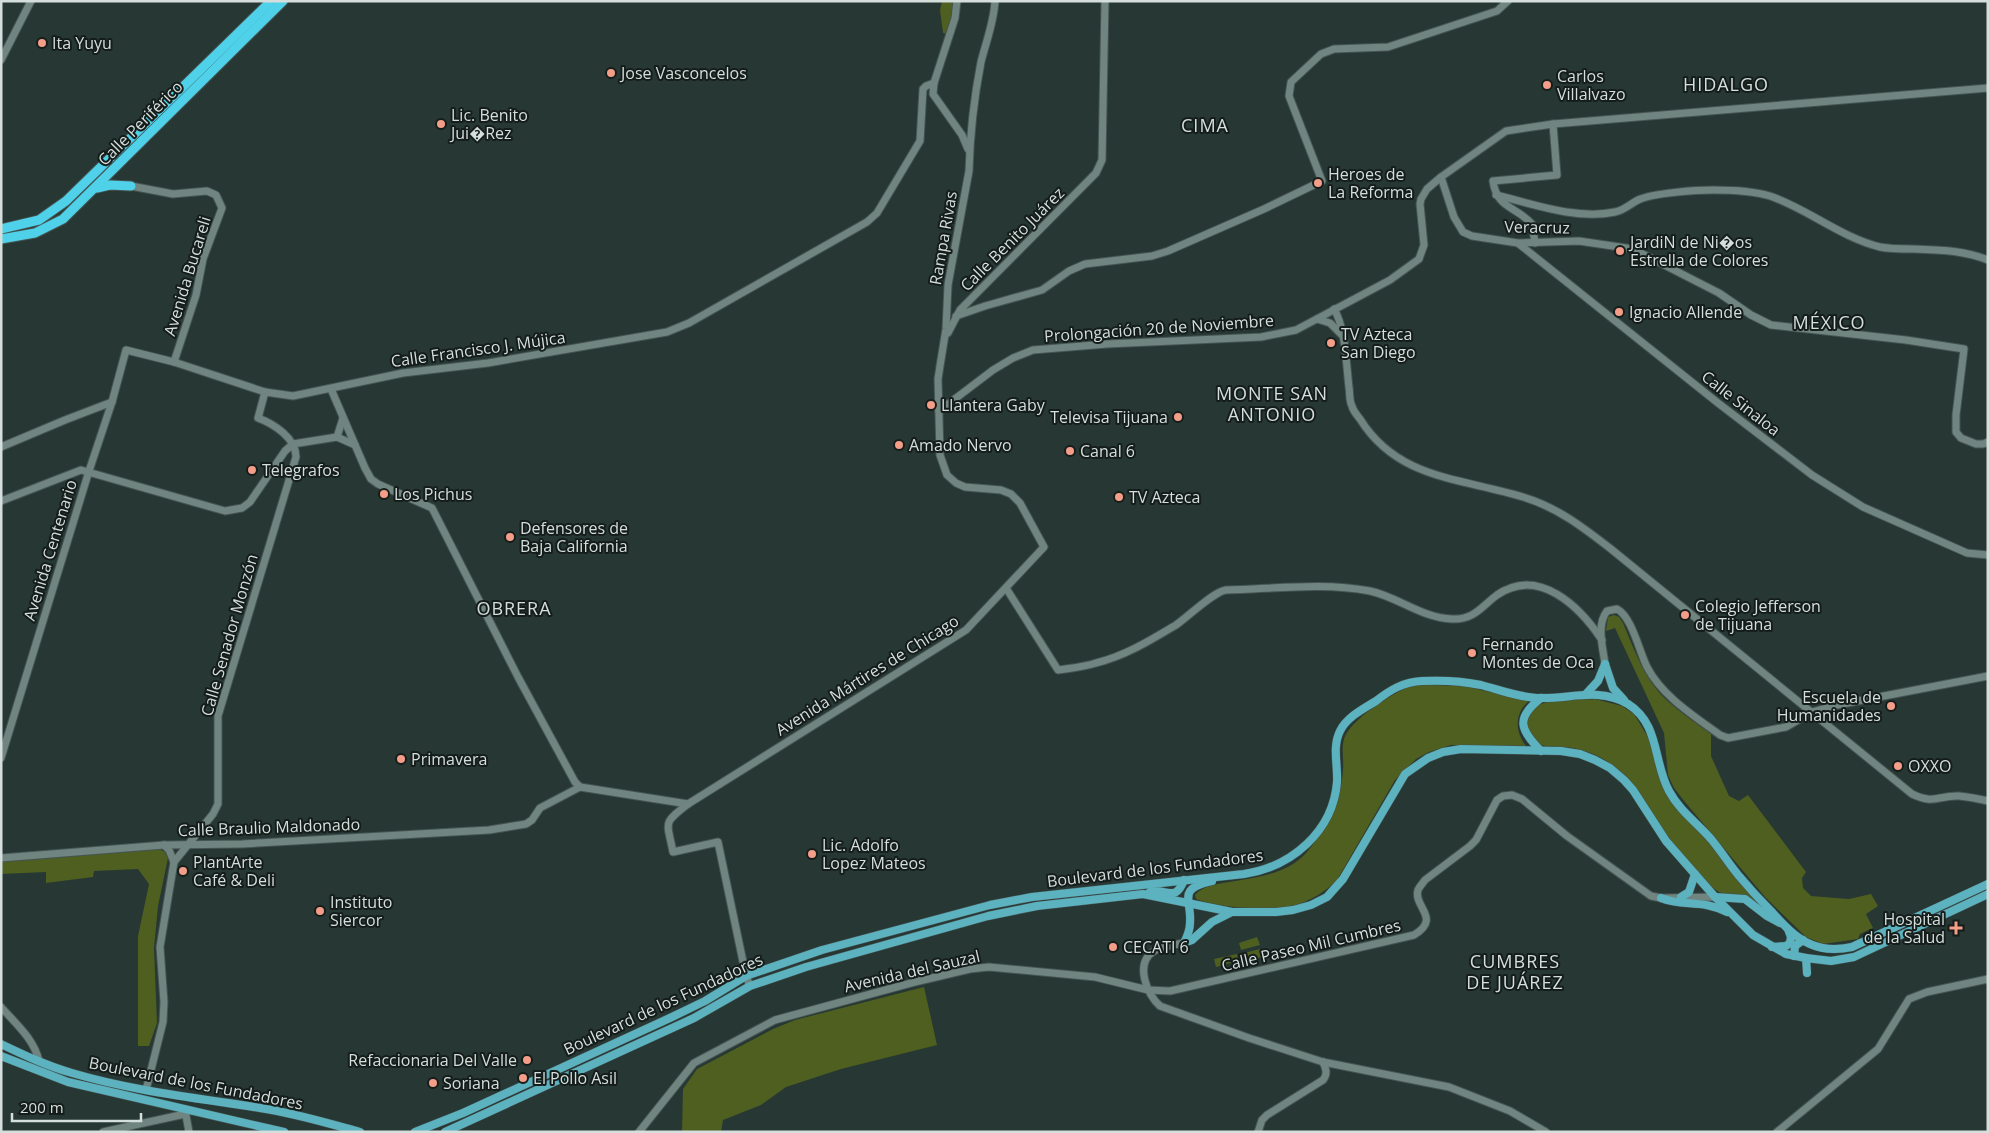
<svg xmlns="http://www.w3.org/2000/svg" width="1989" height="1133" viewBox="0 0 1989 1133" font-family="'Open Sans',sans-serif">
<style>
.green{fill:#4e5f20}
.lines{fill:none;stroke-linecap:round;stroke-linejoin:round}
.secondary-casing{stroke:#455452;stroke-width:9}
.primary-casing{stroke:#455452;stroke-width:9}
.highway-casing{stroke:#455452;stroke-width:11}
.secondary{stroke:#708480;stroke-width:7}
.primary{stroke:#5cb2bf;stroke-width:8}
.highway{stroke:#4ed1e9;stroke-width:9}
.poi-dot{fill:#f49e89;stroke:#151d1b;stroke-width:2}
.labels{text-anchor:middle;dominant-baseline:central;stroke-width:4;stroke-linejoin:round;paint-order:stroke}
.poi-label{font-size:16px;fill:#d4dedc;stroke:#151d1b;text-anchor:start}
.street-label{font-size:16px;fill:#d4dedc;stroke:#151d1b}
.neighbourhood-label{font-size:18px;letter-spacing:1px;fill:#d4dedc;stroke:#151d1b}
</style>
<rect width="100%" height="100%" fill="#263734"/>
<g class="green">
<path d="M942,1H953L950,28L947,34L943,33L940,10Z"/>
<path d="M1614,615L1619,617L1623,623C1632,644 1640,667 1654,686C1668,705 1691,719 1711,734V756L1729,796L1739,801L1748,795L1806,872L1802,878L1803,888L1811,896L1849,899L1871,894L1878,906L1866,914L1873,928L1860,934L1858,939L1823,944L1806,937L1765,897L1685,802L1674,788L1668,775L1664,733L1615,628L1606,631L1608,617Z"/>
<path d="M1431,685L1464,686L1529,701C1514,713 1515,732 1526,746L1451,745L1429,752L1416,759L1395,780L1337,880C1325,892 1310,901 1293,906C1271,911 1216,908 1196,899L1195,895C1205,883 1227,883 1241,880C1264,877 1292,870 1307,852C1327,828 1341,801 1343,770C1344,760 1341,749 1344,739C1350,720 1390,695 1408,687C1415,685 1424,685 1431,685Z"/>
<path d="M1595,699L1622,706L1634,714L1648,737L1665,790L1670,800L1716,850L1770,914L1754,901H1749L1748,897C1738,893 1727,896 1719,892C1709,887 1701,876 1694,868C1676,850 1661,829 1647,808C1638,795 1629,780 1617,769C1603,756 1584,749 1565,747C1557,747 1546,747 1538,744C1529,738 1525,723 1530,713C1539,696 1578,700 1595,699Z"/>
<path d="M159,849L165,852L168,858L158,906L154,948L157,1023L149,1046H138V936L149,884L138,869L94,871L93,877L46,883V872L1,874V862Z"/>
<path d="M1257,937L1260,945L1241,950L1239,943Z"/>
<path d="M1260,949L1262,957L1242,963L1240,954Z"/>
<path d="M1237,954L1238,961L1216,967L1214,959Z"/>
<path d="M924,987L937,1045L841,1069L786,1087L761,1105L723,1120L721,1132H682L683,1089L697,1069L773,1029L795,1020Z"/>
</g>
<g class="lines">
<g class="secondary-casing">
<g id="secondary">
<path d="M957,1L955,18L934,83L933,94L962,135L968,149"/>
<path d="M1,60L31,1"/>
<path d="M1441,177L1454,217L1463,232L1472,236L1518,243L1579,241L1633,249L1719,293L1751,315L1771,325L1906,340L1964,349L1956,415V432L1961,438L1976,444H1983L1988,442"/>
<path d="M131,186L173,194L207,191L216,195L222,208L203,259L196,295L174,362"/>
<path d="M1496,195C1533,204 1576,220 1615,212C1625,210 1630,204 1638,200C1652,193 1698,190 1713,190C1731,190 1753,191 1770,196C1808,209 1840,237 1880,247C1890,249 1902,249 1913,249C1939,250 1963,250 1988,260"/>
<path d="M1535,243L1532,224C1516,206 1497,209 1493,181L1557,175L1553,124"/>
<path d="M1519,244L1718,403L1812,475L1863,507L1967,553L1988,555"/>
<path d="M1334,309C1346,329 1346,364 1349,387C1350,393 1349,401 1352,406C1353,411 1357,415 1360,419C1398,480 1462,478 1523,497C1557,507 1584,528 1611,549L1912,794C1935,805 1938,795 1959,796C1969,797 1979,799 1988,801"/>
<path d="M956,316L985,306L1042,290L1069,271L1085,264L1152,256L1168,251L1264,209L1322,181L1289,96L1291,82L1321,54L1334,49L1388,47L1497,11L1508,1"/>
<path d="M1317,319L1330,323L1341,334"/>
<path d="M948,333L960,310L1096,173L1102,160L1105,1"/>
<path d="M331,389L365,468L371,479L378,484L432,508L518,677L575,782L580,787L688,804"/>
<path d="M939,411L993,370L1013,358L1033,350L1107,344L1261,337L1296,330L1390,280L1419,259L1424,245L1420,204L1421,199L1427,189L1441,177L1506,131L1553,124L1988,88"/>
<path d="M337,437L343,418"/>
<path d="M1,447L65,420L112,402"/>
<path d="M1,501L81,470L225,511L242,508L250,502L285,451L293,444L337,437L355,445"/>
<path d="M1006,588L1058,670C1071,668 1084,667 1096,663C1125,656 1151,640 1176,625C1189,616 1213,592 1226,590C1273,589 1323,582 1370,591C1398,597 1422,618 1452,619C1474,620 1481,607 1497,595C1539,566 1580,607 1602,640"/>
<path d="M1605,664C1603,648 1596,625 1607,611L1617,609C1632,617 1639,651 1647,667C1662,696 1694,716 1720,735L1728,738L1786,727L1812,712L1837,705L1988,676"/>
<path d="M1,758L89,471L112,402L126,350L174,362L265,392L293,396L403,373L488,363L667,332L689,323L867,222L877,213L920,141L923,89L926,86L934,83"/>
<path d="M164,845L169,850L174,862"/>
<path d="M1,858L164,845L242,844L489,830L526,824L532,820L540,808L580,787"/>
<path d="M1184,943C1175,945 1162,946 1154,951C1134,963 1147,995 1160,1006L1249,1038L1323,1062L1449,1087L1510,1111L1546,1132"/>
<path d="M750,986L746,976L718,842L673,852C667,821 662,824 688,804L966,630L1044,547L1020,503L1011,494L1001,490L965,487L956,483L947,475L940,455L938,379L940,366L946,329L948,285L969,171C970,135 974,98 981,62C986,42 994,22 995,1"/>
<path d="M1,1007C16,1024 34,1039 39,1061"/>
<path d="M146,1090L163,1022L164,1002L160,947L174,862L213,814L218,804V716L296,457C296,438 274,424 258,418L265,392"/>
<path d="M185,1110L189,1132"/>
<path d="M103,1132L185,1114"/>
<path d="M639,1132L694,1063L775,1020L915,982L970,969L989,967L1095,977L1148,990L1170,991L1414,935C1442,918 1413,907 1418,890C1419,887 1423,883 1425,880L1470,846L1476,840L1497,800L1503,796L1512,795L1522,799L1567,836L1651,896L1661,898L1715,897"/>
<path d="M1258,1132L1262,1120L1267,1115L1323,1080C1328,1074 1326,1069 1323,1062"/>
<path d="M1777,1132L1878,1049L1909,999L1927,992L1988,979"/>
</g>
</g>
<g class="primary-casing">
<g id="primary">
<path d="M1605,664L1613,688L1624,700"/>
<path d="M1586,694L1598,681L1605,664"/>
<path d="M1541,698C1515,718 1520,730 1541,751"/>
<path d="M1150,892C1168,888 1175,903 1184,880"/>
<path d="M1681,897L1689,892L1695,874"/>
<path d="M1715,897L1745,899L1767,916L1780,923"/>
<path d="M1661,898C1683,907 1702,899 1727,912"/>
<path d="M1184,943C1187,937 1190,930 1190,923C1192,899 1176,889 1212,881"/>
<path d="M1184,943L1192,940L1212,922L1230,913"/>
<path d="M1772,947L1786,946L1790,943L1791,937L1788,929"/>
<path d="M1794,956L1795,946L1803,940"/>
<path d="M1806,958L1807,973"/>
<path d="M1,1044C24,1055 47,1066 72,1073C133,1091 197,1098 260,1108C294,1113 327,1123 360,1132"/>
<path d="M1,1056L68,1082L284,1132"/>
<path d="M415,1132L463,1113L672,1017L705,1001L746,976L822,950L990,905L1032,897L1244,874C1291,867 1333,832 1337,782C1338,765 1332,747 1340,731C1347,717 1363,709 1376,701C1390,690 1403,682 1422,681C1442,680 1462,681 1481,685C1500,690 1520,698 1540,698C1570,699 1599,687 1628,704C1660,724 1653,762 1669,791C1679,810 1697,823 1711,839C1721,851 1729,864 1739,876C1749,888 1760,900 1771,911C1782,923 1794,937 1810,944C1823,950 1838,950 1852,947L1988,884"/>
<path d="M445,1132L694,1018L750,986L806,967L988,916L1037,906L1143,894L1232,912H1276L1293,910L1311,905L1327,897L1343,879L1405,774L1428,758L1443,752L1461,749L1561,751L1580,754L1595,760L1610,768L1624,780L1633,790L1666,841L1715,897L1753,935L1786,954L1806,958L1831,961L1854,957L1988,894"/>
</g>
</g>
<g class="highway-casing">
<g id="highway">
<path d="M97,188L110,185L131,186"/>
<path d="M1,229L39,220L66,201L271,1"/>
<path d="M1,239L35,233L63,219L283,1"/>
</g>
</g>
<use href="#secondary" class="secondary"/>
<use href="#primary" class="primary"/>
<use href="#highway" class="highway"/>
</g>
<g class="poi-dot">
<circle cx="42" cy="43" r="5"/>
<circle cx="611" cy="73" r="5"/>
<circle cx="1547" cy="85" r="5"/>
<circle cx="441" cy="124" r="5"/>
<circle cx="1318" cy="183" r="5"/>
<circle cx="1620" cy="251" r="5"/>
<circle cx="1619" cy="312" r="5"/>
<circle cx="1331" cy="343" r="5"/>
<circle cx="931" cy="405" r="5"/>
<circle cx="1178" cy="417" r="5"/>
<circle cx="899" cy="445" r="5"/>
<circle cx="1070" cy="451" r="5"/>
<circle cx="252" cy="470" r="5"/>
<circle cx="384" cy="494" r="5"/>
<circle cx="1119" cy="497" r="5"/>
<circle cx="510" cy="537" r="5"/>
<circle cx="1685" cy="615" r="5"/>
<circle cx="1472" cy="653" r="5"/>
<circle cx="1891" cy="706" r="5"/>
<circle cx="401" cy="759" r="5"/>
<circle cx="1898" cy="766" r="5"/>
<circle cx="812" cy="854" r="5"/>
<circle cx="183" cy="871" r="5"/>
<circle cx="320" cy="911" r="5"/>
<path d="M1953.5 920.5h5v5h5v5h-5v5h-5v-5h-5v-5h5z"/>
<circle cx="1113" cy="947" r="5"/>
<circle cx="527" cy="1060" r="5"/>
<circle cx="523" cy="1078" r="5"/>
<circle cx="433" cy="1083" r="5"/>
</g>
<g class="labels">
<g class="poi-label">
<text x="52" y="43">Ita Yuyu</text>
<text x="621" y="73">Jose Vasconcelos</text>
<text x="1557" y="76">Carlos<tspan x="1557" dy="18">Villalvazo</tspan></text>
<text x="451" y="115">Lic. Benito<tspan x="451" dy="18">Jui�Rez</tspan></text>
<text x="1328" y="174">Heroes de<tspan x="1328" dy="18">La Reforma</tspan></text>
<text x="1630" y="242">JardiN de Ni�os<tspan x="1630" dy="18">Estrella de Colores</tspan></text>
<text x="1629" y="312">Ignacio Allende</text>
<text x="1341" y="334">TV Azteca<tspan x="1341" dy="18">San Diego</tspan></text>
<text x="941" y="405">Llantera Gaby</text>
<text x="1168" y="417" text-anchor="end">Televisa Tijuana</text>
<text x="909" y="445">Amado Nervo</text>
<text x="1080" y="451">Canal 6</text>
<text x="262" y="470">Telegrafos</text>
<text x="394" y="494">Los Pichus</text>
<text x="1129" y="497">TV Azteca</text>
<text x="520" y="528">Defensores de<tspan x="520" dy="18">Baja California</tspan></text>
<text x="1695" y="606">Colegio Jefferson<tspan x="1695" dy="18">de Tijuana</tspan></text>
<text x="1482" y="644">Fernando<tspan x="1482" dy="18">Montes de Oca</tspan></text>
<text x="1881" y="697" text-anchor="end">Escuela de<tspan x="1881" dy="18">Humanidades</tspan></text>
<text x="411" y="759">Primavera</text>
<text x="1908" y="766">OXXO</text>
<text x="822" y="845">Lic. Adolfo<tspan x="822" dy="18">Lopez Mateos</tspan></text>
<text x="193" y="862">PlantArte<tspan x="193" dy="18">Café &amp; Deli</tspan></text>
<text x="330" y="902">Instituto<tspan x="330" dy="18">Siercor</tspan></text>
<text x="1945" y="919" text-anchor="end">Hospital<tspan x="1945" dy="18">de la Salud</tspan></text>
<text x="1123" y="947">CECATI 6</text>
<text x="517" y="1060" text-anchor="end">Refaccionaria Del Valle</text>
<text x="533" y="1078">El Pollo Asil</text>
<text x="443" y="1083">Soriana</text>
</g>
<g class="street-label">
<text transform="translate(140 123) rotate(-45)">Calle Periférico</text>
<text transform="translate(1537 227) rotate(1)">Veracruz</text>
<text transform="translate(943 238) rotate(-80)">Rampa Rivas</text>
<text transform="translate(1012 239) rotate(-45)">Calle Benito Juárez</text>
<text transform="translate(187 276) rotate(-73)">Avenida Bucareli</text>
<text transform="translate(1159 328) rotate(-4)">Prolongación 20 de Noviembre</text>
<text transform="translate(478 349) rotate(-8)">Calle Francisco J. Mújica</text>
<text transform="translate(1741 403) rotate(38)">Calle Sinaloa</text>
<text transform="translate(50 550) rotate(-73)">Avenida Centenario</text>
<text transform="translate(229 635) rotate(-74)">Calle Senador Monzón</text>
<text transform="translate(867 675) rotate(-32)">Avenida Mártires de Chicago</text>
<text transform="translate(269 827) rotate(-2)">Calle Braulio Maldonado</text>
<text transform="translate(1155 868) rotate(-7)">Boulevard de los Fundadores</text>
<text transform="translate(1311 945) rotate(-13)">Calle Paseo Mil Cumbres</text>
<text transform="translate(912 971) rotate(-13)">Avenida del Sauzal</text>
<text transform="translate(663 1004) rotate(-25)">Boulevard de los Fundadores</text>
<text transform="translate(196 1083) rotate(11)">Boulevard de los Fundadores</text>
</g>
<g class="neighbourhood-label">
<text x="1726" y="84">HIDALGO</text>
<text x="1205" y="125">CIMA</text>
<text x="1829" y="322">MÉXICO</text>
<text x="1272" y="393">MONTE SAN<tspan x="1272" dy="21">ANTONIO</tspan></text>
<text x="514" y="608">OBRERA</text>
<text x="1515" y="961">CUMBRES<tspan x="1515" dy="21">DE JUÁREZ</tspan></text>
</g>
</g>
<rect width="1989" height="1133" fill="none" stroke="#d4dedc" stroke-width="5"/>
<path d="M12 1113v8h129v-8" fill="none" stroke="#d4dedc" stroke-width="2.5"/>
<text x="20" y="1113" font-size="15" fill="#d4dedc" stroke="#151d1b" stroke-width="4" paint-order="stroke">200 m</text>
</svg>
